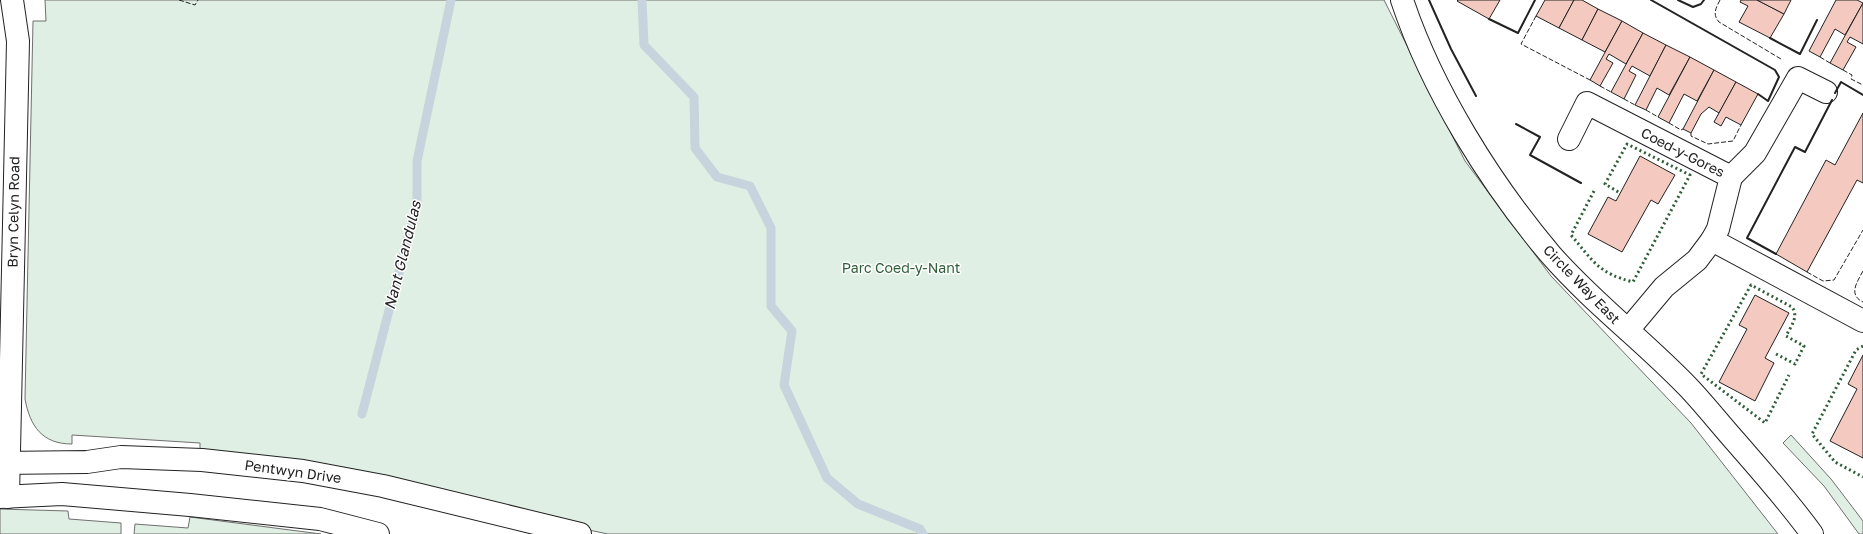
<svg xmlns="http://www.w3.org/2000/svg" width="1863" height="534" viewBox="0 0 1863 534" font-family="'Golos Text',sans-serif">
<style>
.green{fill:#e0efe3;stroke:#6f6f6f}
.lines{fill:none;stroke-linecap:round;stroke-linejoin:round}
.stream{stroke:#c7d3dd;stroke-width:9}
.building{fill:#f3c9c0;stroke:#222}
.minor-casing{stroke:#222;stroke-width:24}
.tertiary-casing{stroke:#222;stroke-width:24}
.minor{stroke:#fff;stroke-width:22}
.tertiary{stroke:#fff;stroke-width:22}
.hedge{stroke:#2f5e38;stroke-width:3;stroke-dasharray:2 3;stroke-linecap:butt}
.fence{stroke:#222;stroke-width:1;stroke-dasharray:5 2;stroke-linecap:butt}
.wall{stroke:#222;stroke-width:2}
.labels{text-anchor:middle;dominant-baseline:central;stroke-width:3;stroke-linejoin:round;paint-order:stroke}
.street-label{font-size:14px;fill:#222;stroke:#fff}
.park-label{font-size:14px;fill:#2f5e38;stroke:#fff}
.water-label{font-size:15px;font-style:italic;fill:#222;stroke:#fff}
</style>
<rect width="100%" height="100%" fill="#fff"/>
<g class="green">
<path d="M45,0H1384L1465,161L1551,276L1691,423L1778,534H608L200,449V443L72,435V444C42,444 30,426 25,399L33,21H46Z"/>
<path d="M1791,435L1831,479L1863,521V534H1859L1824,486L1783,443Z"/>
<path d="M0,509L68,511L69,519L121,523V534H0Z"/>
<path d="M190,517L321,534H134L135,524L188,528Z"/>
</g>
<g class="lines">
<g class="stream">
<path d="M642,0L644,45L694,97L695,148L717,177L750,186L771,228V306L792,331L784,385L827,478L858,504L920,529L923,534"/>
<path d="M362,414L417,203V161L451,0"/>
</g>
</g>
<g class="building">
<path d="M1458,0H1500L1489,19L1457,1Z"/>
<path d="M1545,0H1574L1559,28L1536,16Z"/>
<path d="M1574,0H1582L1598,9L1582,40L1559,28Z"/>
<path d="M1741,0H1757L1784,14L1770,38L1739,22L1748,6L1740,2Z"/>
<path d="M1757,0H1791L1784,14Z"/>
<path d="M1836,0H1857L1863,3L1845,35L1835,29L1820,57L1809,51Z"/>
<path d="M1863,3V44L1850,37L1847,42L1856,47L1843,70L1830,63Z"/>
<path d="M1598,9L1622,21L1605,52L1582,40Z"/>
<path d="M1622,21L1643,33L1626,64L1609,54L1606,59L1613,63L1600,86L1590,80Z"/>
<path d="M1643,33L1666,45L1650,76L1632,66L1629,71L1636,75L1624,99L1611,92Z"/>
<path d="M1666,45L1690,57L1669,95L1657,88L1646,110L1635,105Z"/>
<path d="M1690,57L1714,70L1697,101L1684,94L1669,123L1658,117Z"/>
<path d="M1714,70L1736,82L1719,113L1709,107L1701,114L1691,133L1683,129Z"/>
<path d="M1736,82L1758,94L1741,125L1726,117L1721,126L1714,122Z"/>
<path d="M1863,113V183L1857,180L1807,272L1776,254L1826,160L1835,165Z"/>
<path d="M1640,156L1675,175L1658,204L1651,200L1622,252L1588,234L1608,197L1616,201Z"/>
<path d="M1755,295L1789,313L1765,358L1774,363L1755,401L1719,382L1747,329L1739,325Z"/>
<path d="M1863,355V458L1830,441L1857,389L1848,384Z"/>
</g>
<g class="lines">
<g class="minor-casing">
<g id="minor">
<path d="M1569,139L1587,103L1731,177L1718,229L1712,240L1863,321"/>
<path d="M1731,177L1755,153L1798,78L1826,92"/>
<path d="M1628,330L1664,287L1697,260L1712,240"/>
</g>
</g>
<g class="tertiary-casing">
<g id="tertiary">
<path d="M1402,0C1432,90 1490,183 1551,255C1593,303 1645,342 1689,388C1705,405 1720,424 1736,442C1762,472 1789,502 1812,534"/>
<path d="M0,463L87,462L121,457L202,460L303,471L383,486L580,534"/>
<path d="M0,497L62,494L190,505L320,519L378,534"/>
<path d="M8,497L18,41L12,0"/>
</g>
</g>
<use href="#minor" class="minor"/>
<use href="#tertiary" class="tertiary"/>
<g class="hedge">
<path d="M1594,191L1571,235C1593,261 1598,273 1633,282L1690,175L1627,144L1605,184L1620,193"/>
<path d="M1863,346L1856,350L1812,434L1835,462L1863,477"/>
<path d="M1776,354L1795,364L1804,346L1786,336C1791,326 1799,317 1792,307L1751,285L1701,374L1765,423L1789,375"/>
</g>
<g class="fence">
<path d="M179,0L195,5L198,0"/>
<path d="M1720,0C1716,8 1712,14 1719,22L1781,59"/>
<path d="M1536,16L1521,44L1590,80"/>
<path d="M1820,57L1830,63"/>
<path d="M1843,70L1852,75L1851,79L1863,85"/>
<path d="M1600,86L1611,92"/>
<path d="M1624,99L1635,105"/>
<path d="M1646,110L1658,117"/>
<path d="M1669,123L1681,130L1683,129"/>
<path d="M1691,133V136L1708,144L1733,141L1741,125"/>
<path d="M1863,271C1857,282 1848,295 1863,302"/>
<path d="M1807,272L1823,281L1834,280L1863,230"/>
</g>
<g class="wall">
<path d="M1429,0L1451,49L1476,96"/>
<path d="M1651,0L1775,70L1779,77L1768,101L1758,94"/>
<path d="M1678,0L1693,7L1701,4L1704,0"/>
<path d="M1489,19L1518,33L1535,0"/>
<path d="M1770,38L1800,54L1817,20"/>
<path d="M1835,93L1841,82L1863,95"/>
<path d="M1516,124L1540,137L1530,155L1581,183"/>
<path d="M1776,254L1747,238L1795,147L1805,152L1832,100"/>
</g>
</g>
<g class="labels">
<g class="street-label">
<text transform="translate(1683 152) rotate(27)">Coed-y-Gores</text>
<text transform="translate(13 212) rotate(-89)">Bryn Celyn Road</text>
<text transform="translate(1582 284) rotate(46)">Circle Way East</text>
<text transform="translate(293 471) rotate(8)">Pentwyn Drive</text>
</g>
<g class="park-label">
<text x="901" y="267">Parc Coed-y-Nant</text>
</g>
<g class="water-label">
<text transform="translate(402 255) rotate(-76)">Nant Glandulas</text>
</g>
</g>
</svg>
